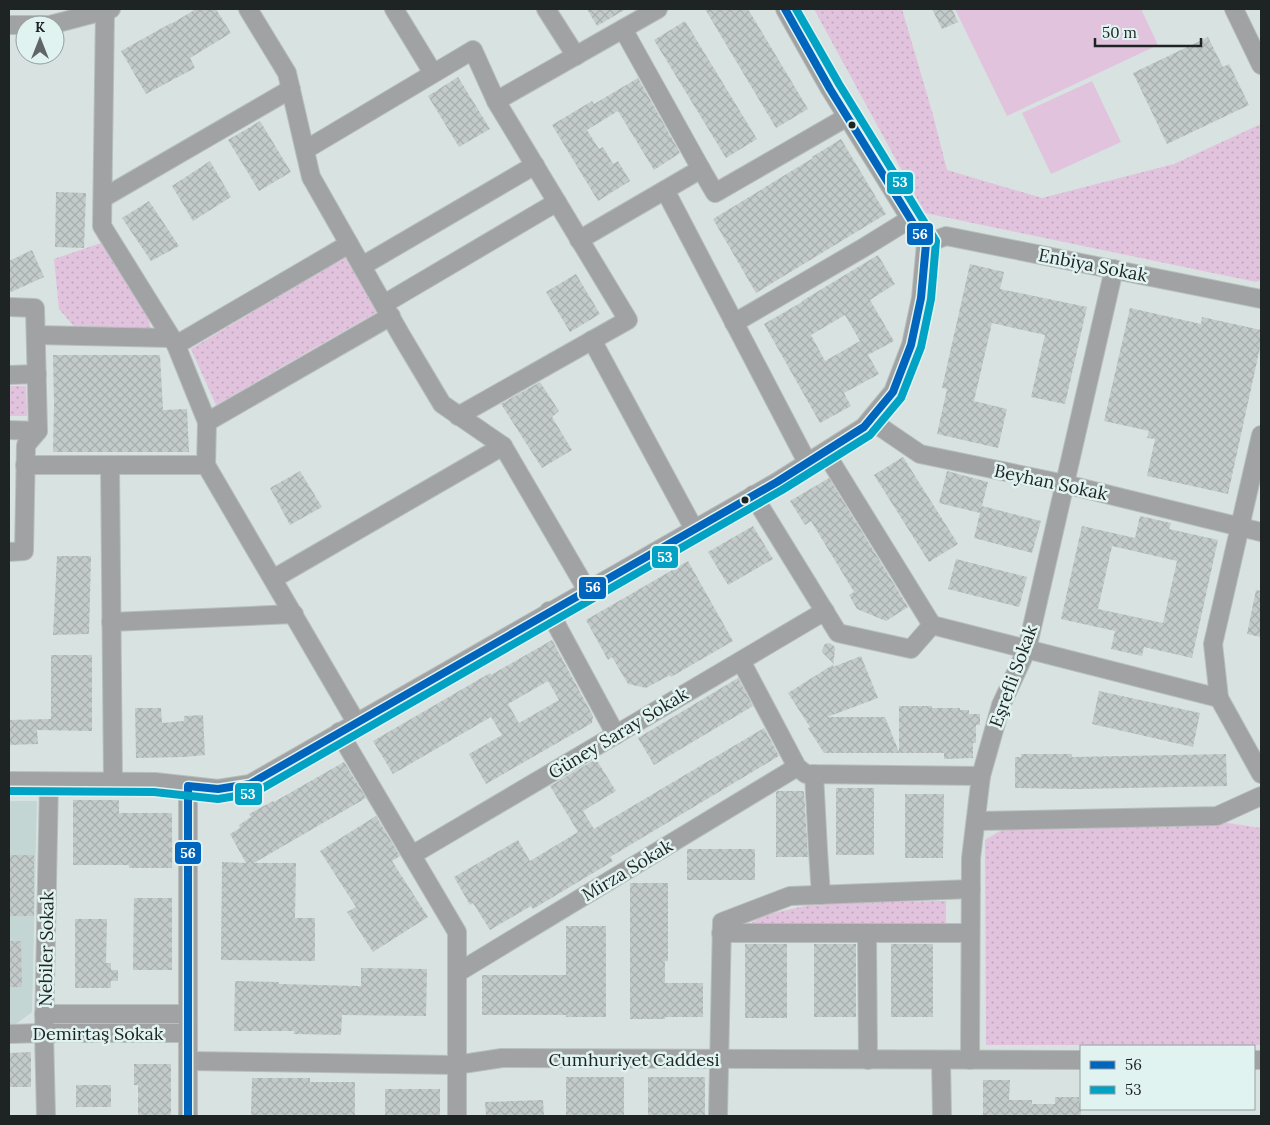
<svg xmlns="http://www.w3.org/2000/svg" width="1270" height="1125" viewBox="0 0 1270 1125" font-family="Lora,serif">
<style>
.built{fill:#c3d6d4}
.green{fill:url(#green-dots)}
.pitch{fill:#e2c3de}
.building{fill:url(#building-cross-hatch);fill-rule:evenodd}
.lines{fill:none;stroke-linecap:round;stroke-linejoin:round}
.minor-casing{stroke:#b7bfbd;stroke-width:20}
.minor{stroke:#a1a2a3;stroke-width:18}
.bus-1-casing{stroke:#e1f3f1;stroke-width:11}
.bus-2-casing{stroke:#e1f3f1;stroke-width:11}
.bus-1{stroke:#0065bd;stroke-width:8}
.bus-2{stroke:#02a2c5;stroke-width:8}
.bus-dot{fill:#1e2423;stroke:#e1f3f1;stroke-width:2}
.labels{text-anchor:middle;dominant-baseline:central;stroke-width:5;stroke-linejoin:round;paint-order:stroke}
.street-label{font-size:18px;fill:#1e2423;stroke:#e1f3f1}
.line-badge{stroke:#e1f3f1;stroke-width:2}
.badge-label{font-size:14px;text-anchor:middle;font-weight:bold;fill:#fff}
</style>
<defs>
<pattern id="green-dots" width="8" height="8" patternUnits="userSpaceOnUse" patternTransform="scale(1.25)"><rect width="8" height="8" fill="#e2c3de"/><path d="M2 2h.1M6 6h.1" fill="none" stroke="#c1a7be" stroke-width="1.8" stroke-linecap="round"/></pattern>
<pattern id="building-cross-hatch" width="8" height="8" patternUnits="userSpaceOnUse" patternTransform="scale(1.25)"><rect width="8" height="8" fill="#c3cbca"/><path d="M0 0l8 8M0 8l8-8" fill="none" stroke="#a7aead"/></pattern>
</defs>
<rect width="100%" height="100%" fill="#d8e2e0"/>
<path class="built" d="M9,801H37L32,1012L13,1026H9Z"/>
<g class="green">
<path d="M814,9H902L933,115L947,170L1042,198L1174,164L1261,124V280L1256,282L925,213Z"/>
<path d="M101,243L148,318L151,329L142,331L77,330L59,309L54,259Z"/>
<path d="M345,256L377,312L216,405L191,349Z"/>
<path d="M9,386H26L27,416H9Z"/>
<path d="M1221,822L1261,828V1045H986L985,840L1005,828Z"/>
<path d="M946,901V926L748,925L765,915L818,903Z"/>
</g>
<g class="pitch">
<path d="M955,9H1141L1158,45L1007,116Z"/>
<path d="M1092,81L1121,142L1051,174L1022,113Z"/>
</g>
<g class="building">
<path d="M196,9H216L231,33L190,58L195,68L146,94L121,51L171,23V24Z"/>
<path d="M587,9H626L597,26Z"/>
<path d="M705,9H748L808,109L776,128Z"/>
<path d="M932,9H952L958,22L942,29Z"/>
<path d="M685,21L757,139L726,158L654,40Z"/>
<path d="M1208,37L1223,67L1229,64L1249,105L1167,144L1133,73Z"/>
<path d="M458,77L490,129L459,147L428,96Z"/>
<path d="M638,78L680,153L654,170L618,111L587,130L599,149L603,147L613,164L618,161L630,181L598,201L552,125L592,101L594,104Z"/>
<path d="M260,121L291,172L259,191L228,140Z"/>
<path d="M841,139L886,214L756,293L713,219L813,158L812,157Z"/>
<path d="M210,161L231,197L193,221L172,186Z"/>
<path d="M56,192L86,193L84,248L55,247Z"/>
<path d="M149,201L179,246L151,261L122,218Z"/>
<path d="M32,250L44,277L11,292L9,286V261Z"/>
<path d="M878,255L895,284L870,300L894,341L868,355L879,374L844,393L851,406L820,423L764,324L802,302V301ZM845,315L860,341L825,361L811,335Z"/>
<path d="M970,264L1004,272L1000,289L1087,307L1065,404L1031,397L1045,335L992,323L974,401L1007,409L998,448L937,434L947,389L942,388Z"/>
<path d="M576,274L600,314L570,332L546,292Z"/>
<path d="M1130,308L1201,324L1202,317L1261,330V343L1228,494L1147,476L1155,439L1147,438L1149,431L1104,421Z"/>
<path d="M53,355H160L163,410L187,409L189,452H53L54,404Z"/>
<path d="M540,382L559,411L552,417L572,450L542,468L501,404Z"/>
<path d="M903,457L958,544L929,562L874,475Z"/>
<path d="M300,471L322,507L290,525L270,488Z"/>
<path d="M947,471L988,482L982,506L1041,521L1032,553L974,538L980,513L939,503Z"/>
<path d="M829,478L908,607L886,621L857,609L849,595L854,592L811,521L805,525L790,501Z"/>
<path d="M1140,516L1171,523L1169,529L1218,540L1192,658L1144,647L1142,656L1111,649L1115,631L1061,619L1082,526L1135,538ZM1112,546L1177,561L1163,623L1098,609Z"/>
<path d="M753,526L773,559L728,585L708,552Z"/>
<path d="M57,556H91L89,634L53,635Z"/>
<path d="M956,559L1027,577L1019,607L948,589Z"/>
<path d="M688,561L733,641L671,677L670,675L646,688L628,684L612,657L608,660L586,620Z"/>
<path d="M1256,590L1261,591V637L1247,634Z"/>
<path d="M552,640L593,716L592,723L486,784L469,754L502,735L491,717L393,774L373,741L490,673L491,675ZM548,681L559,700L519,723L508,704Z"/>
<path d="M830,643L834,646L835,649L833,667L861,656L878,698L827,717H885L899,752V706H932V708H960V710H969V714H980V725H976V743H973V758L944,759V753H824L808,728L810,727L788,693L834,664L823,653L822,650L825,644Z"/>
<path d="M51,655H92V731L37,730L38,744L9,745V720L51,719Z"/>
<path d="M738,678L753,706L654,765L638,738Z"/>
<path d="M1099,691L1200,713L1193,747L1092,724Z"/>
<path d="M135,708H161L162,723L184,721V716L203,715L205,755L184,757L136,758Z"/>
<path d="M764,728L779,756L610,857L613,861L533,909L531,906L490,930L473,903L470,905L454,877L518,840L530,861L578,832L550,786L596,759L616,791L583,811L594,829Z"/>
<path d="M1021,754H1072V757L1226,754L1227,786L1077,789L1015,788V757H1021Z"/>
<path d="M344,762L366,798L254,863H296L295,918H315V961L221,960L222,862L246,863L230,834L240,828L239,825L251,817L249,814L273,801L274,802Z"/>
<rect x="836" y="788" width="38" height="67"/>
<path d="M778,791H804L808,857H776V792Z"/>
<path d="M905,794H944L943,858H905Z"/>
<path d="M73,800H119V813H172V868H129V865H73Z"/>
<path d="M376,816L400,856L392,861L428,917L373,952L347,912L356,907L320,851Z"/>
<rect x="687" y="849" width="68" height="31"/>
<rect x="9" y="855" width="25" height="61"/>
<path d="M630,883H668V961H665V983H703V1017H665V1019H630Z"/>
<path d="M134,898H172V970H133Z"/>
<path d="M75,919H107L106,963H111V970H118V981H111V988H75Z"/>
<path d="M566,926H606V1017H566V1015H482V975H566Z"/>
<path d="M9,941H21L22,987H9Z"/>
<rect x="745" y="944" width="42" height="74"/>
<rect x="814" y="944" width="42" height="73"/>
<rect x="891" y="944" width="42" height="73"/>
<path d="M361,968L427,969L426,1016L342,1015L341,1035L294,1034V1031H234L235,981L279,982V984L361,986Z"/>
<path d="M31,1052V1087H9V1053Z"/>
<path d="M134,1064H171V1116H138V1085H134Z"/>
<rect x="566" y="1077" width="58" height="39"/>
<rect x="648" y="1077" width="57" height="39"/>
<path d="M252,1078H310V1082H355V1116H251Z"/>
<path d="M983,1080H1010L1009,1100H1032V1104H1055V1097H1079V1103H1081V1116H983Z"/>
<rect x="76" y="1085" width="35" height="22"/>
<rect x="385" y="1089" width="55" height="27"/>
<path d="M543,1100L544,1116H486L485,1102Z"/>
</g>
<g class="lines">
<g class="minor-casing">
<g id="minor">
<path d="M248,9L287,73L311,177L402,337L442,404L503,446L587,590"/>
<path d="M394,9L433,73"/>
<path d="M546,9L576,56"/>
<path d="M1234,9L1261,65"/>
<path d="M105,10L102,226L176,345L207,422L206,465L356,722"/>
<path d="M9,25H50L111,9"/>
<path d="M623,29L701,169"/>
<path d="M496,101L658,9"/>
<path d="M305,150L473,50L496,101L628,320L458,416"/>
<path d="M665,190L807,462"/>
<path d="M103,198L291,89"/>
<path d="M579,240L701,169L715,193L847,117"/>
<path d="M926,244L946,236L1261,299"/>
<path d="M362,266L535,165"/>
<path d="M384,304L557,202"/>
<path d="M9,307L35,308L38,431L26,445L24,551L9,552"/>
<path d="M734,323L863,248L910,219"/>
<path d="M36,335L171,338"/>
<path d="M592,340L694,529"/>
<path d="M176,345L349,244"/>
<path d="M9,375L37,374"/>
<path d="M870,420L920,454L1065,484L1261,532"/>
<path d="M207,422L391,316"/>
<path d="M9,430L38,431"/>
<path d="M1261,435L1213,644L1219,698L1261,774"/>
<path d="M825,452L932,625L1219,698"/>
<path d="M25,465H206"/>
<path d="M110,465L113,782"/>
<path d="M753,495L838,633L911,649L932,625"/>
<path d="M273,579L503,446"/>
<path d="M549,611L616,735"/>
<path d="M111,622L294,614"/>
<path d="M741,661L797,767L806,774L981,776"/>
<path d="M339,732L457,932V1116"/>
<path d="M814,774L818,850L821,895"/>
<path d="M9,781L155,782L218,789L250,784L777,482L864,427L893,392L911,345L921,298L926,244L830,89L785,9"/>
<path d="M188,786V1116"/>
<path d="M976,821L1217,816L1261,796"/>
<path d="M412,855L825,611"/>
<path d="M721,933H970"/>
<path d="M867,933L868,1060"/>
<path d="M457,973L797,767"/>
<path d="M44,1014H188"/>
<path d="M9,1034L44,1033H188"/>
<path d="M941,1060L942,1116"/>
<path d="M970,1060L971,858L981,776L1001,705L1027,649L1114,269"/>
<path d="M1254,1060H1261"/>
<path d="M188,1061L456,1065L502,1058L1081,1060"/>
<path d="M46,1116L44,1033L49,782"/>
<path d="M718,1116L722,922L790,896L971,889"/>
</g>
</g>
<use href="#minor" class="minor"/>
<g class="bus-1-casing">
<path id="bus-1" d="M188,1116V786L218,789L250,784L777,482L864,427L893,392L911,345L921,298L926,244L830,89L785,9"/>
</g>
<g class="bus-2-casing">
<path id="bus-2" d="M9,791L154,792L218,799L254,793L782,490L870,435L901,398L921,347L931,299L936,241L839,84L796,9"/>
</g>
<use href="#bus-1" class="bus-1"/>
<use href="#bus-2" class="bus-2"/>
</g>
<g class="bus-dot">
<circle cx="852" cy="125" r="4.5"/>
<circle cx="745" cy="500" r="4.5"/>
</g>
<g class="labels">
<g class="street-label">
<text transform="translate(1093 265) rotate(11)">Enbiya Sokak</text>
<text transform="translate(1051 482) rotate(12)">Beyhan Sokak</text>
<text transform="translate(1013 676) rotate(-70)">Eşrefli Sokak</text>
<text transform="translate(618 733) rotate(-31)">Güney Saray Sokak</text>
<text transform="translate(627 870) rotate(-31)">Mirza Sokak</text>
<text transform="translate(46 949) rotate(-89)">Nebiler Sokak</text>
<text x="98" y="1033">Demirtaş Sokak</text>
<text x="634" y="1059">Cumhuriyet Caddesi</text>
</g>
</g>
<g class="line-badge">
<rect x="886" y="171" width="28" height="24" rx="5" fill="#02a2c5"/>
<rect x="906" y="222" width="28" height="24" rx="5" fill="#0065bd"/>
<rect x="651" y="545" width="28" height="24" rx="5" fill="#02a2c5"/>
<rect x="578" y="576" width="29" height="24" rx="5" fill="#0065bd"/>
<rect x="234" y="782" width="29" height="24" rx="5" fill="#02a2c5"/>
<rect x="174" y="841" width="28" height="24" rx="5" fill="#0065bd"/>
</g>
<g class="badge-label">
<text x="900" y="187">53</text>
<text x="920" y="239">56</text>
<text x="665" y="562">53</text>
<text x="593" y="592">56</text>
<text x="248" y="799">53</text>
<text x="188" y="858">56</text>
</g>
<rect width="1270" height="1125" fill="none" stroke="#1e2423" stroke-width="20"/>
<rect x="1080" y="1045" width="175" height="65" fill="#e1f3f1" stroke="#93a09f"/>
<rect x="1090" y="1061" width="25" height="8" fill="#0065bd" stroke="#93a09f"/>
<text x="1125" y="1070" font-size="15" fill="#1e2423">56</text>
<rect x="1090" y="1086" width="25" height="8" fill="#02a2c5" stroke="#93a09f"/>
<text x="1125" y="1095" font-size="15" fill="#1e2423">53</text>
<g transform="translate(40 40)"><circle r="24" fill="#e1f3f1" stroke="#93a09f"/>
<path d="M0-4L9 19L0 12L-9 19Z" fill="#5f6665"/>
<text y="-8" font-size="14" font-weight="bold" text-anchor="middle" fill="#1e2423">K</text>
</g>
<path d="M1095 38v8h106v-8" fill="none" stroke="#1e2423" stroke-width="2.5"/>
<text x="1102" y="38" font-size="15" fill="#1e2423" stroke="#e1f3f1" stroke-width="4" paint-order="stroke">50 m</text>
</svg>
